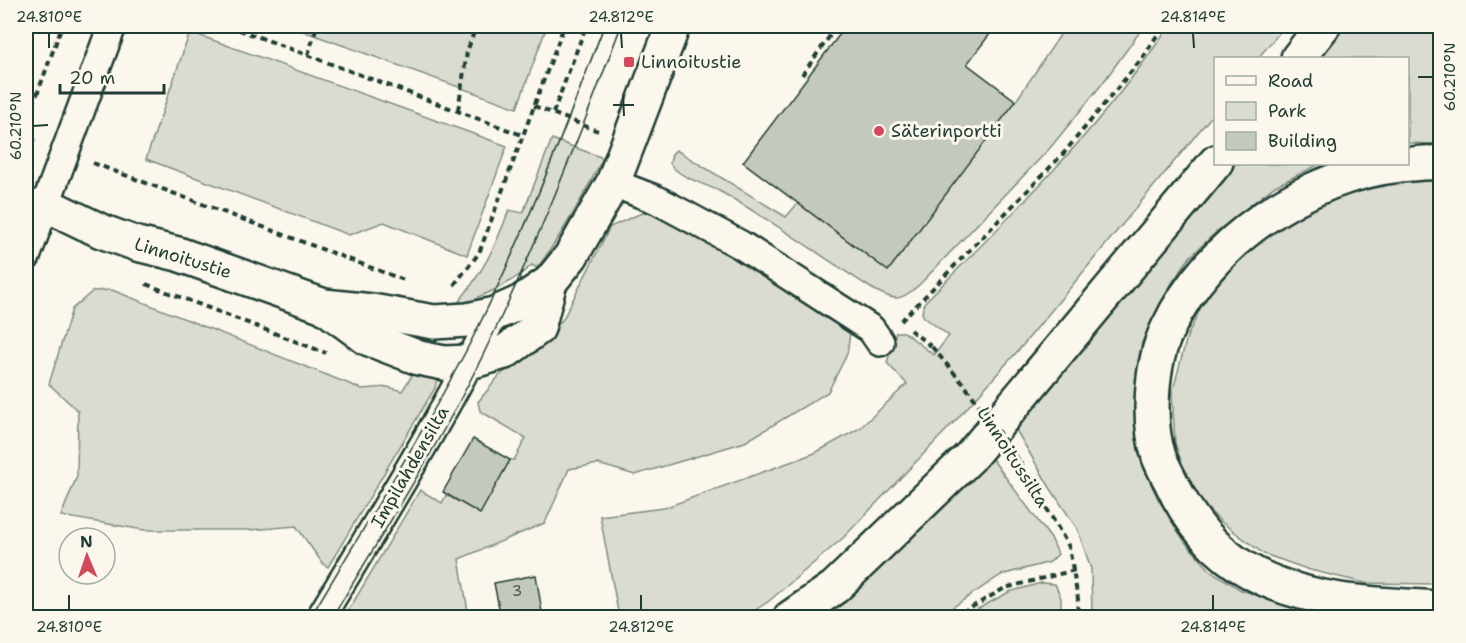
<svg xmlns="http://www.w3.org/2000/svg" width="1466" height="643" viewBox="0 0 1466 643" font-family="'Shantell Sans',sans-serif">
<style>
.green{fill:#dbdcd1;stroke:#7d8c82;stroke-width:1.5}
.building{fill:#c4c9be;stroke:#1f3d34;stroke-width:1.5}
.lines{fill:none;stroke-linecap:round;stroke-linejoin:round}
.street-casing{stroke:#1f3d34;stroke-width:32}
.secondary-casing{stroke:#1f3d34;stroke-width:38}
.highway-casing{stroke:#1f3d34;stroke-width:38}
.path{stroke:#1f3d34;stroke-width:4;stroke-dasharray:6 4.5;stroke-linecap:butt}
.street{stroke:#fbf7ec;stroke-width:27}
.secondary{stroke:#fbf7ec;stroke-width:33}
.highway{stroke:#fbf7ec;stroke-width:33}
.tram{stroke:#1f3d34;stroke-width:1.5}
.path-bridge{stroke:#1f3d34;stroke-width:4;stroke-dasharray:6 4.5;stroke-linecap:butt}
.ticks{fill:none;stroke:#1f3d34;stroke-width:2}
.poi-dot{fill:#d1495b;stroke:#fbf7ec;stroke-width:2}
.labels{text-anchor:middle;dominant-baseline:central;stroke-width:6;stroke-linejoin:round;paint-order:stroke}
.number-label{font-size:15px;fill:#486056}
.poi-label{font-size:18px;fill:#1f3d34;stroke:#fbf7ec;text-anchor:start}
.street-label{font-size:18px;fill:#1f3d34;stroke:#fbf7ec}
.neatline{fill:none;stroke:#1f3d34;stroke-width:2}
.ticks-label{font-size:15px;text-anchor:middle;fill:#1f3d34}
</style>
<rect width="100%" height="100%" fill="#fbf7ec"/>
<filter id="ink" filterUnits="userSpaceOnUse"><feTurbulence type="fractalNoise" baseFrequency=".0167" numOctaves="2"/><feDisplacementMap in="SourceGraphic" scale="12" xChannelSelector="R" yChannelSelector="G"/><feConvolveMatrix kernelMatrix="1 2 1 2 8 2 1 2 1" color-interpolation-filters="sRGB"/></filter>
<g filter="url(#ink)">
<g class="green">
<path d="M289,26H547L517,108Z"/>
<path d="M1066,26H1144L1102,84L1050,148L921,283C901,302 895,302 871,288C821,256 773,221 721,192C706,184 678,178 670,163L672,154L676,150L786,217L798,203L1016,101Z"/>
<path d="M1169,26H1285L1258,58H1216L1215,112L1023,345L957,419L843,538L769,601L745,617H619L600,516L664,508L815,453L860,428L907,384L887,363L896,332H904L934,355L949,336L924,317L922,313L924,303C1011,216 1100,129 1169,26Z"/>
<path d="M1346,26H1440V144L1408,143V58H1320Z"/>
<path d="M190,32L507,146L467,255L384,222L349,235L146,159Z"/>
<path d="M552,139L603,158C583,196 563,234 537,268L532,265C515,280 499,289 478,297L477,302L456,305C482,274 495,248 509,210L523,213Z"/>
<path d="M1235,164H1320L1275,186L1216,232L1190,257L1172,283L1142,342L1136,373L1134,403L1136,437L1144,469L1159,501L1185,542L1211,571L1241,590L1278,602L1344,617H1092L1091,569L1078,530L1049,486L1013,425Z"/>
<path d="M1410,176L1440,180V584L1365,583L1310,570L1264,554L1220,521L1191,492L1175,443L1172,394L1187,337L1208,292L1247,251L1290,219L1352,190Z"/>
<path d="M662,208L836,311L850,333L847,354L828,392L745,442L635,475L598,464L569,469L545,523L459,559L469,617L344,618L420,490L442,503L446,495L480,513L510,460H514L526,438L480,411L478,402L499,376L544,341L563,319L610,227L637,215Z"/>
<path d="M112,290L362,389L388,387L402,391L417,368L434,373L437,379L435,388L328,567L323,564L296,526L250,530H144L61,516L77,476L78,411L49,384L72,309L93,291Z"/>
<path d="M987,452L1052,540L1058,554L1050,562L1001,575L938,617L827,618L941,506Z"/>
<path d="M1041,583L1055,584L1061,598V617H963L1009,592Z"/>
</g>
<g class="building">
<path d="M846,26H996L967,64L1016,101L888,271L743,162Z"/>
<path d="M473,439L510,460L480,514L443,492Z"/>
<path d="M536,575L543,618H501L494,583Z"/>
</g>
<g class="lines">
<g class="street-casing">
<g id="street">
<path d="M613,183L657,200L741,245L871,329L880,342"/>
<path d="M26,257L112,26"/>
<path d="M320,618C380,518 442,419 494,314"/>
</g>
</g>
<g class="secondary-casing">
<g id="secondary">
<path d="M45,204L101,231L137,244L178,254L324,306L372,311L434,322L467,320L494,314L521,302L550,282L571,256L613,183L673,26"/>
<path d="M325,307L367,338L419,358L444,363L470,362L505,352L538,328L550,282"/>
</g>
</g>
<g class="highway-casing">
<g id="highway">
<path d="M1298,58L1323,26"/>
<path d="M1440,163C1427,162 1414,164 1400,165C1306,175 1208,242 1168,328C1151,362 1147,421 1159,457C1163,467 1168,476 1173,486C1193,528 1223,561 1267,580C1321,604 1382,604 1440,608"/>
<path d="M790,618L835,587L970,457L1216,162"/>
</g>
</g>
<g class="path">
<path d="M229,26L522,135"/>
<path d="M308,55L317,26"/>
<path d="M802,75L837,26"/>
<path d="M534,106L598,131"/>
<path d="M458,110L467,52L476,26"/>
<path d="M553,113L586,26"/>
<path d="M26,125L62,26"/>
<path d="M26,137L36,141"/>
<path d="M93,163L404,280"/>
<path d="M146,284L326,353"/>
<path d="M454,285L479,253L564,26"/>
<path d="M901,321L1063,154L1144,56L1163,26"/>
<path d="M910,330L932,347"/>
<path d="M1020,462L1069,547L1078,599L1077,618"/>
<path d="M953,618L1005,588L1075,570"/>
</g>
<use href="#street" class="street"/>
<use href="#secondary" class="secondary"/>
<use href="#highway" class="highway"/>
<g class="tram">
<path d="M310,618C362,530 418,442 466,351C520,247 562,136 604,26"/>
<path d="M332,618C383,532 438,447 482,357C535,249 579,138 621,26"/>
</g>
<path class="path-bridge" d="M932,347L966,387L1020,462"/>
</g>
</g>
<path class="ticks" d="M49,33V48M621,33L622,48M1193,33L1194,48M1418,77H1433M623,95L624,116M613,105H634M33,126L48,125M69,595V610M641,595V610M1213,595V610"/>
<g class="poi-dot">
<rect x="623" y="56" width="12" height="12" rx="3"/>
<circle cx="879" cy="131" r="6"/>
</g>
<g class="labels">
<g class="number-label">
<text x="517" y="591">3</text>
</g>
<g class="poi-label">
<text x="641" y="62">Linnoitustie</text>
<text x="891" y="131">Säterinportti</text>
</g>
<g class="street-label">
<text transform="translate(183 258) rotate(17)">Linnoitustie</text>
<text transform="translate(1013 457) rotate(57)">Linnoitussilta</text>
<text transform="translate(410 467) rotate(-60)">Impilahdensilta</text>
</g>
</g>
<rect width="1466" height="643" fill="none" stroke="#fbf7ec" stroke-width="66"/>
<rect x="1214" y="57" width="195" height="108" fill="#fbf7ec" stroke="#a3ada2" stroke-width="1.5"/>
<rect x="1226" y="76" width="30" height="9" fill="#fbf7ec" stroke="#a3ada2" stroke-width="1.5"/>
<text x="1268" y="87" font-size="18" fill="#1f3d34">Road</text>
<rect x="1226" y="102" width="30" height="18" fill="#dbdcd1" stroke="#a3ada2" stroke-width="1.5"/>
<text x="1268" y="117" font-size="18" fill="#1f3d34">Park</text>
<rect x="1226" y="132" width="30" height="18" fill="#c4c9be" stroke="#a3ada2" stroke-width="1.5"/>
<text x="1268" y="147" font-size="18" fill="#1f3d34">Building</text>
<g transform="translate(87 556) rotate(358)"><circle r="28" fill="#fbf7ec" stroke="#a3ada2" stroke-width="1.5"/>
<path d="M0-4.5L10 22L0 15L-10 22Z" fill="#d1495b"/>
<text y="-9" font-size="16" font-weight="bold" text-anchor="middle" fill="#1f3d34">N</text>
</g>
<path d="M60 84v9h104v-9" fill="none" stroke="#1f3d34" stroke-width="3"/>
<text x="69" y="84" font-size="18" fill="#1f3d34" stroke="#fbf7ec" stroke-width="4.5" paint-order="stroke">20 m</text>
<rect x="33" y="33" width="1400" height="577" class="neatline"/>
<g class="ticks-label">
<text x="49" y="22">24.810°E</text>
<text x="621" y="22">24.812°E</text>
<text x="1193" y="22">24.814°E</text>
<text transform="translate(1450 77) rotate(-90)" y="5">60.210°N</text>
<text transform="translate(16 126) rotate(-90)" y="5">60.210°N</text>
<text x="69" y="632">24.810°E</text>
<text x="641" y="632">24.812°E</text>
<text x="1213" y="632">24.814°E</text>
</g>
</svg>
